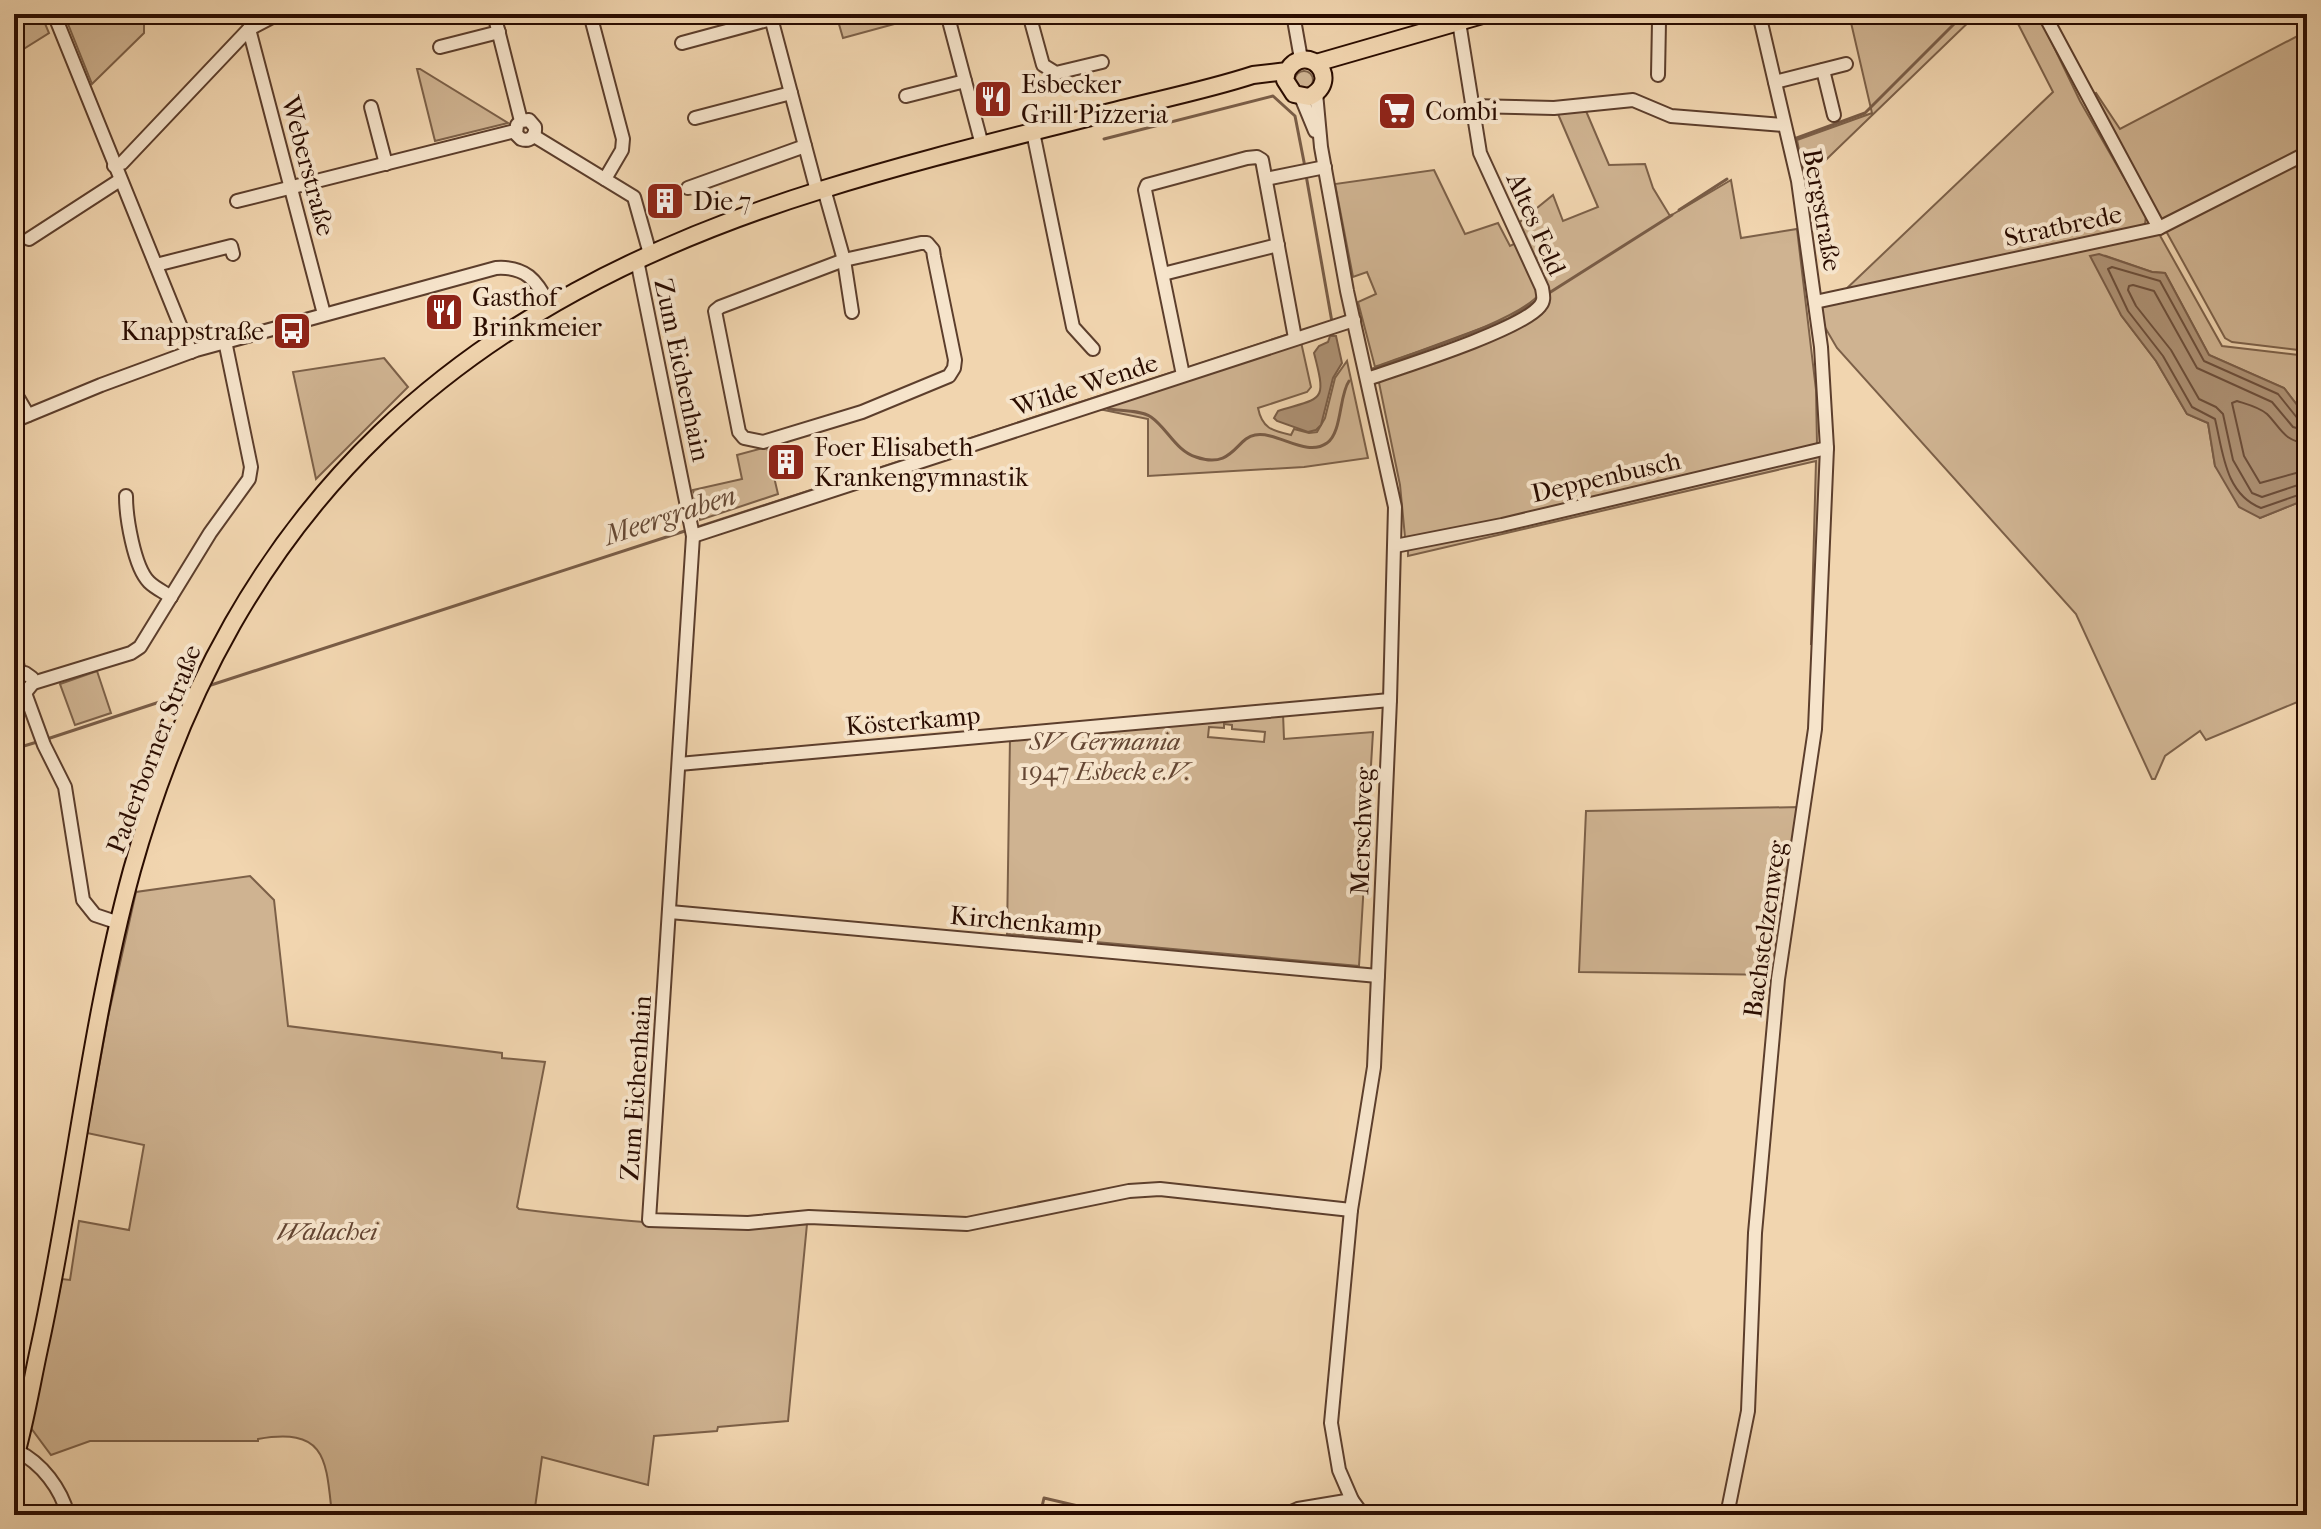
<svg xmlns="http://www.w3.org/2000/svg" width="2321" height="1529" viewBox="0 0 2321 1529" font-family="'IM FELL French Canon',serif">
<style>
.green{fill:#cfb391;stroke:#7c6048;stroke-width:2;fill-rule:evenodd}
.water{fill:#ad9174;stroke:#795c46;stroke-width:2}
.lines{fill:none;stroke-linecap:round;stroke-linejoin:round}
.shore{stroke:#6c4e3a;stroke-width:2}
.stream{stroke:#795c46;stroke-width:3}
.minor-casing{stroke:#5c3e2c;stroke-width:16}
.major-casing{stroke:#2a0c00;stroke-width:20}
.minor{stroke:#f6e4cb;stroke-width:12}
.major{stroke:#f1d5af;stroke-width:16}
.labels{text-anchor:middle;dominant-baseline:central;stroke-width:8;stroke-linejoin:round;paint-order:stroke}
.poi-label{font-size:26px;fill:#2a0c00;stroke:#f6e4cb;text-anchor:start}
.street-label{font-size:26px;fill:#2a0c00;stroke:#f6e4cb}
.park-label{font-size:26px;font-style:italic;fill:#644633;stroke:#f6e4cb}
.water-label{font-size:28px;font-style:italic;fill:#654834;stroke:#f6e4cb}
</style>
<rect width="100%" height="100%" fill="#f1d5af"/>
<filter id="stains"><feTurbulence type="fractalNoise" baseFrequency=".0025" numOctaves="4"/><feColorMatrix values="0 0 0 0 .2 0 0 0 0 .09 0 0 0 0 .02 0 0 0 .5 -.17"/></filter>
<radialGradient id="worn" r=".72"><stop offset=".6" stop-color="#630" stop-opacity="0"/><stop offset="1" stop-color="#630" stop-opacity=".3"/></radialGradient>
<g class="green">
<path d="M14,14H41L49,33L14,55Z"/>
<path d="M64,14H152L144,22V33L92,84Z"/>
<path d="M836,14H931L843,38Z"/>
<path d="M1849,14H1977L1805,180L1797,140L1872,113Z"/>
<path d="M2013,14H2038L2080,101L2146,216L2145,224L2140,227L1844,291L2053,92Z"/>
<path d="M2307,31V147L2160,221L2090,95L2096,93L2120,129Z"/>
<path d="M417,69H420L508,123L435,141Z"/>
<circle cx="1304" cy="80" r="9"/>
<path d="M1586,111L1609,165L1645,164L1653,188L1670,216L1731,180L1741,238L1797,229L1816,390L1817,444L1501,521L1412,539L1405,537L1400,485L1378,378L1457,348L1548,298L1516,225L1553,195L1563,221L1598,207L1558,114Z"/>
<path d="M2307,156V351L2232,342L2225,338L2166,231L2168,228Z"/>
<path d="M1434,170L1465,234L1498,223L1510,246L1518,242L1540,293C1520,321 1411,353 1375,367L1358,302L1376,294L1367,272L1353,277L1335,184Z"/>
<path d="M2158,232L2222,346L2307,356V418L2284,388L2209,355L2165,273L2152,272L2106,256L2121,315L2156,361L2187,414L2208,423L2215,466L2260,518L2307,499V698L2206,740L2200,731L2165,756L2155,779H2152L2076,614L1837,348L1823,324L1821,307L1824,303Z"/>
<path d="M1301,342L1311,387L1307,392L1258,408C1262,428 1272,431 1291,435L1294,429L1309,433L1317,432L1325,418L1335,378L1347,361L1368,458L1304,467L1148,476V419L1094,408Z"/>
<path d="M384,358L408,387L316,479L293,372Z"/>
<path d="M767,447L778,494L700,520L693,490L742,479L737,455Z"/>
<path d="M1819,456L1823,461L1816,644H1811L1816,461L1408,556V548Z"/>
<path d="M97,671L111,713L75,725L60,684Z"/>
<path d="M1283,713L1284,739L1373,732L1359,966L1007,934L1010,738ZM1224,724L1232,725V729L1265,732L1264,742L1208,737L1209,727L1224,728Z"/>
<path d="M1800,807L1777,975L1579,972L1586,811Z"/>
<path d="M250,876L274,900L288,1026L502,1053V1058L545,1062L517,1207L519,1209C615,1221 710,1230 807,1224L788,1421L718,1427L717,1431L654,1436L648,1485L542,1457L534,1515H332C326,1460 327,1427 258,1439V1441H90L51,1455L31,1428L62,1279L70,1280L79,1221L129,1230L144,1145L87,1133L108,1017L136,892Z"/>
<path d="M2307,1333V1437L2298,1334Z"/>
</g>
<g class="water">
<path d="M2099,254L2152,272L2165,273L2209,355L2284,388L2304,414L2307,418V499L2260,518L2239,507L2215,466L2208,423L2187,414L2156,361L2121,315L2090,256Z"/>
<path d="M1330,336H1336L1342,363L1333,378L1321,425L1316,430L1308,432L1277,421L1274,418L1278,411C1323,397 1327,403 1314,353L1319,346L1328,342Z"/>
</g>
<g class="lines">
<g class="shore">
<path d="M2307,421L2298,419L2278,394L2204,361L2160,281L2112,267L2108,269L2128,311L2163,356L2192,407L2215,419C2223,452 2225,494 2261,508L2307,492"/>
<path d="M2307,431L2293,427L2272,402L2197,368L2154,291L2133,285L2129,286L2128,290L2136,306L2171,350L2199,399L2216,407L2223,414L2233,460L2252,493L2262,497L2307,482"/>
<path d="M2307,443C2284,442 2281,428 2267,414C2259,407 2246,404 2237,401L2232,403L2244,456L2260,483L2307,470"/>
</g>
<g class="stream">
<path d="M1104,139L1273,96L1295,116L1305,167"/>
<path d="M1794,139L1865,113L1964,14"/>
<path d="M1306,175L1332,322"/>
<path d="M1679,210L1727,179"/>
<path d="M1549,293L1672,215"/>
<path d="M1185,369L1285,336"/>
<path d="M1370,370L1508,319L1536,301"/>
<path d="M1104,405L1109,409C1121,411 1140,410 1151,417C1167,428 1176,451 1196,457C1233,470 1236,438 1255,435C1278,431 1306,458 1327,443C1342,433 1339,395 1349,381"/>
<path d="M695,528L1178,371"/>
<path d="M208,686L688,530"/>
<path d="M44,740L193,691"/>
<path d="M14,749L37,742"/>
<path d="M1040,1515L1044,1498L1078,1506L1093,1515"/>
</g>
<g class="minor-casing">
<g id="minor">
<path d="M54,14L191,352"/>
<path d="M494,14L521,121L517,125L516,134L521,139C530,142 536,136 535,127L529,120L521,121"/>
<path d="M590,14L623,139L622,150L605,179"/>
<path d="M770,14L817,191"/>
<path d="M1029,14L1043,65L1056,73L1102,62"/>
<path d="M1293,14L1301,59"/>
<path d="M2044,14L2159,228"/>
<path d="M948,17L982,145"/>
<path d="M249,29L324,314"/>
<path d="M682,43L771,19"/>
<path d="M440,47L499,32"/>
<path d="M1823,70L1834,115"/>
<path d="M1658,75L1659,22L1662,14"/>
<path d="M1775,82L1846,64"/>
<path d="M1316,93L1321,147L1347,291L1395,507L1390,700L1374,1067L1351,1210L1331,1423L1339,1470L1352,1500L1363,1515"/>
<path d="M906,96L965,81"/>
<path d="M1301,97L1315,131"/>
<path d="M1471,106L1554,108L1633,100L1671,116L1784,125"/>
<path d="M371,107L386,164"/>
<path d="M695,118L791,93"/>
<path d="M1033,132L1073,327L1093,349"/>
<path d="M534,136L634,197L650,254"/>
<path d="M114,166L122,163L249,29L278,14"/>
<path d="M1266,179L1325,167"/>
<path d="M688,188L805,146"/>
<path d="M824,189L844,260L852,312"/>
<path d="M237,201L515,131"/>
<path d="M29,239L120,180"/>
<path d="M921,243H927L933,250L934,257L955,360L954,368L949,376L862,412L763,442L744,438L739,432L715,311L720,307L844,260Z"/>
<path d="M637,260L693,536L649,1220L748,1223L809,1217L967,1224L1129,1191L1160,1189L1351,1210"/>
<path d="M156,265L231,246L233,254"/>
<path d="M1163,274L1278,245"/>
<path d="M1815,302L2159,228L2307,153"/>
<path d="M1183,375L1145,190L1147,185L1247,158L1257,157L1262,160L1295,338"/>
<path d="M1367,379C1402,367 1521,330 1540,306C1545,300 1543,295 1542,288L1480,153L1459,22"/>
<path d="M14,391L28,415"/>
<path d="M14,421L101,385L196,350L496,268C525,266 537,280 549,305"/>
<path d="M126,496C126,517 134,567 149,582C155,588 164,592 171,597"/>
<path d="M693,536L1354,320"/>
<path d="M1395,546L1502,525L1827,448"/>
<path d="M14,648L19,673"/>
<path d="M14,677L25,673L32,678L33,683L25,693L14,689"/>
<path d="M33,683L131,653L140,647L210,533L249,479L251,467L225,341"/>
<path d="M25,693L44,745L65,787L83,900L95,915L119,923"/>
<path d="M679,764L1390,700"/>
<path d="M670,912L1378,976"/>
<path d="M17,1451C42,1463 61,1489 68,1515"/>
<path d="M1285,1515L1298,1509L1352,1500"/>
<path d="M1727,1515L1748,1411L1755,1233L1778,979L1815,729L1827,448L1821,347L1798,181L1759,14"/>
</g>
</g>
<g class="major-casing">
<g id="major">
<path d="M1316,63L1486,14"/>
<path d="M14,1461C25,1424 31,1386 39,1349C74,1190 89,1027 132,870C236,500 460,302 821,190C920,159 1022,135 1122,109C1166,98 1210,89 1253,75L1287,71C1307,40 1344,80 1309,97L1294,94L1285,80L1287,71"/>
</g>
</g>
<use href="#minor" class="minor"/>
<use href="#major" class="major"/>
</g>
<defs>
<g id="restaurant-square" transform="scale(2)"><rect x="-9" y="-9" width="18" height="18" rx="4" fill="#8f2418" stroke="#f6e4cb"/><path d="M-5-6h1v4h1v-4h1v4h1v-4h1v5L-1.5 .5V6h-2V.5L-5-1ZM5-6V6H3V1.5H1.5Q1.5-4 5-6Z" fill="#fff"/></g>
<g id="supermarket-square" transform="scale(2)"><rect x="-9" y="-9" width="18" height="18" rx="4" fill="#8f2418" stroke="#f6e4cb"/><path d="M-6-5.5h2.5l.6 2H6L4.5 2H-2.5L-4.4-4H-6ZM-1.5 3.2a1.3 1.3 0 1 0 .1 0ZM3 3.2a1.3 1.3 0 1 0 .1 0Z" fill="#fff"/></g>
<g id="building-square" transform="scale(2)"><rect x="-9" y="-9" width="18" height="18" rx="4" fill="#8f2418" stroke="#f6e4cb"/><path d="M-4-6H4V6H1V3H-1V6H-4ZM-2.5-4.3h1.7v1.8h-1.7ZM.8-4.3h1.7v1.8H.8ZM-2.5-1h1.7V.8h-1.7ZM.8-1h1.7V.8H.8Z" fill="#fff"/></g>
<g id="bus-square" transform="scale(2)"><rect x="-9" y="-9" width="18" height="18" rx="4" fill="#8f2418" stroke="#f6e4cb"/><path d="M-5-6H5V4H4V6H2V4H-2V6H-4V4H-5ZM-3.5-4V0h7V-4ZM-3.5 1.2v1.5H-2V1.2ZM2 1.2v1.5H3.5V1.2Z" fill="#fff"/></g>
</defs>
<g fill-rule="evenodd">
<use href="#restaurant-square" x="993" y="99"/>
<use href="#supermarket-square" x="1397" y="111"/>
<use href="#building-square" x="665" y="201"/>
<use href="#restaurant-square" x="444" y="312"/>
<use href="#bus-square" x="292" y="331"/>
<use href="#building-square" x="786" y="462"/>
</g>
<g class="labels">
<g class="poi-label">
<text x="1021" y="84">Esbecker<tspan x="1021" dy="30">Grill Pizzeria</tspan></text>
<text x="1425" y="111">Combi</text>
<text x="693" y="201">Die 7</text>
<text x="472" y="297">Gasthof<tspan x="472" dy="30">Brinkmeier</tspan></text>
<text x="264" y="331" text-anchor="end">Knappstraße</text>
<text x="814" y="447">Foer Elisabeth<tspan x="814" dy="30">Krankengymnastik</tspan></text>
</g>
<g class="street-label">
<text transform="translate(308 166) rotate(75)">Weberstraße</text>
<text transform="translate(1822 210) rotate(80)">Bergstraße</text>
<text transform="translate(1536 224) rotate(66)">Altes Feld</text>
<text transform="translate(2063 226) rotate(-12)">Stratbrede</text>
<text transform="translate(682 370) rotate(78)">Zum Eichenhain</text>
<text transform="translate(1085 385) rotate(-18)">Wilde Wende</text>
<text transform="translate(1606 477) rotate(-13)">Deppenbusch</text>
<text transform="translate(913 721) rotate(-5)">Kösterkamp</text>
<text transform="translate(154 749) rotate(-69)">Paderborner Straße</text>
<text transform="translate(1362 831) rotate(-88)">Merschweg</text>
<text transform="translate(1026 922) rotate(5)">Kirchenkamp</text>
<text transform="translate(1765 929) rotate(-82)">Bachstelzenweg</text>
<text transform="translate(636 1088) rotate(-86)">Zum Eichenhain</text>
</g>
<g class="park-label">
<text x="1105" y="741">SV Germania<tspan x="1105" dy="30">1947 Esbeck e.V.</tspan></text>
<text x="327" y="1231">Walachei</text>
</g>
<g class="water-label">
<text transform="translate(670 515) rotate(-18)">Meergraben</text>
</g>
</g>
<rect width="2321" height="1529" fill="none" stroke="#f1d5af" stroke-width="48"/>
<rect x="16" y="16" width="2289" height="1497" fill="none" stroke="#2a0c00" stroke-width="4"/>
<rect x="24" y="24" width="2273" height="1481" fill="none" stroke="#2a0c00" stroke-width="2"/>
<rect width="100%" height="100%" filter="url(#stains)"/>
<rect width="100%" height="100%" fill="url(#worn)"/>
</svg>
